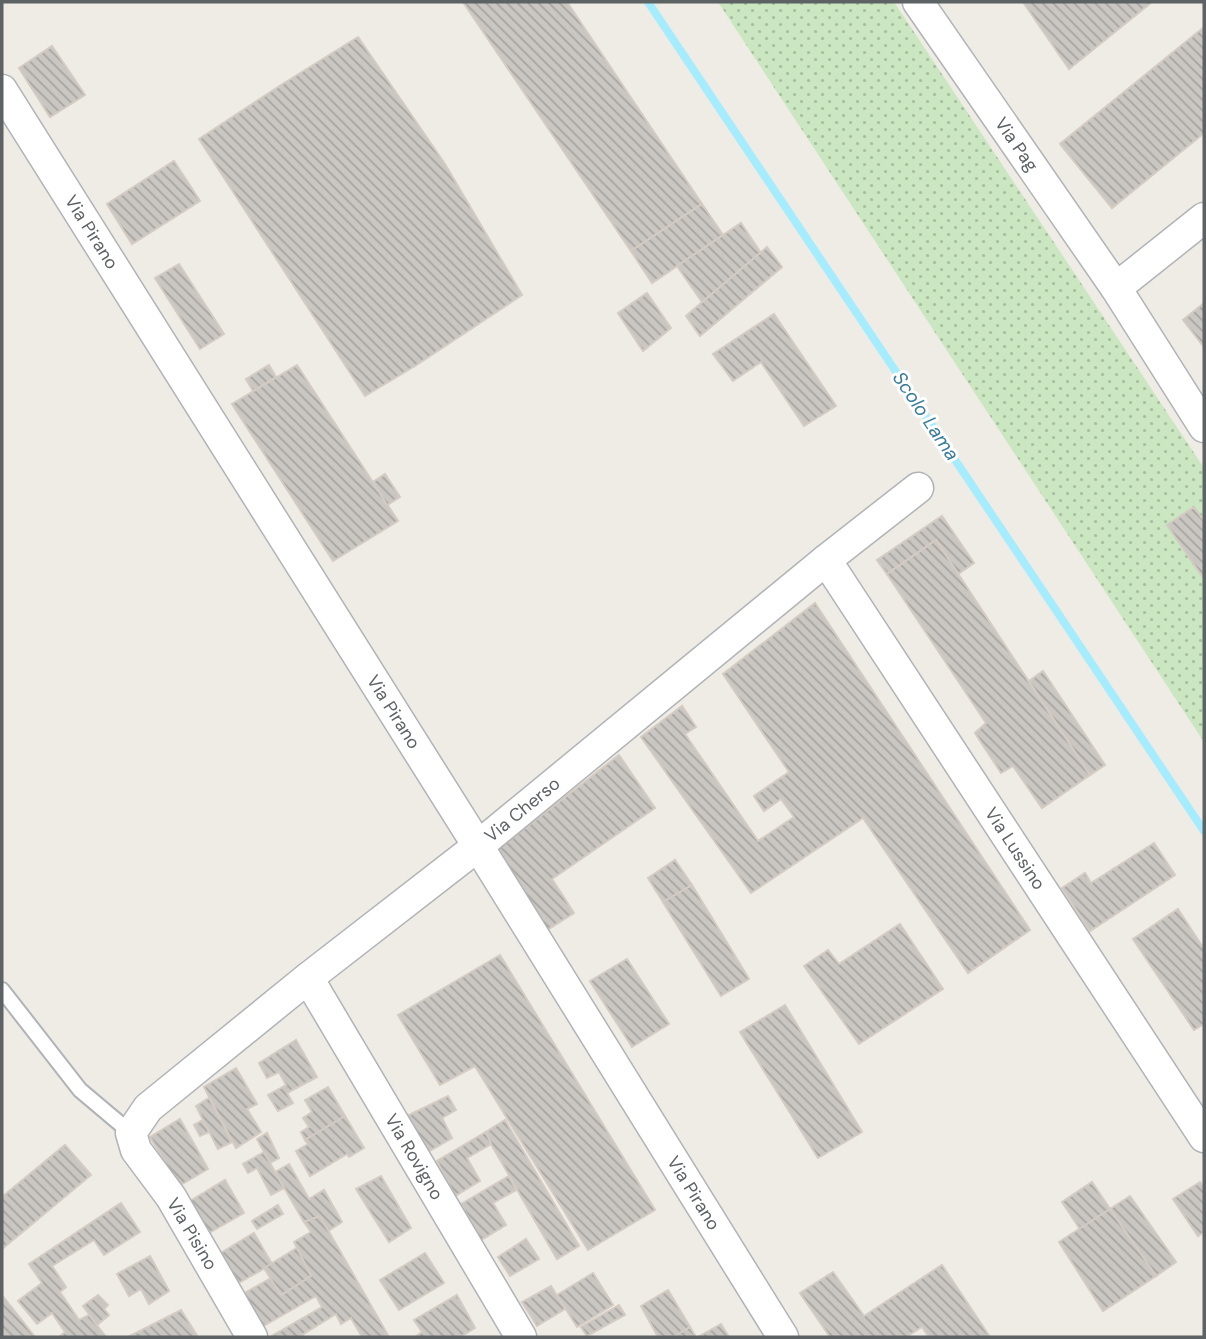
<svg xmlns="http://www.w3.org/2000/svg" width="1206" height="1339" viewBox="0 0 1206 1339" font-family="'DM Sans',sans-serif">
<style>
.green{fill:url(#green-dots)}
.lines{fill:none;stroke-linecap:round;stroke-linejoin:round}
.stream{stroke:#a5ecff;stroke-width:8}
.building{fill:url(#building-back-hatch);stroke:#d4cbc3;stroke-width:2}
.service-casing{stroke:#b0b4b7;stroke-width:18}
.minor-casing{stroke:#b0b4b7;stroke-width:33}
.service{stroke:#fff;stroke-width:14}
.minor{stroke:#fff;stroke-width:30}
.labels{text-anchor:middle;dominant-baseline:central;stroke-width:6;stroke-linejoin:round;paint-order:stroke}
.street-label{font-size:18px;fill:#5d6265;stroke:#fff}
.water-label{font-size:19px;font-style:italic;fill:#387c98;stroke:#fff}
</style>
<defs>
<pattern id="green-dots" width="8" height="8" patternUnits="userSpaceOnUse" patternTransform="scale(1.75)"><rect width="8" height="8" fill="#cae7c1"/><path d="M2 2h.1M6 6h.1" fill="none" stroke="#a7bfa0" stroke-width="1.8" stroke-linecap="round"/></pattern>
<pattern id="building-back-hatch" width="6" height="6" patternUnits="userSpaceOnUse" patternTransform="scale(1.75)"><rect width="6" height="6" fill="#cac6c2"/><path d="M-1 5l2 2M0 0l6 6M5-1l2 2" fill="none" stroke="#a7a4a1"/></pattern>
</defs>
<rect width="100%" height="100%" fill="#efebe5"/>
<path class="green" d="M718,2H894L1204,468V742Z"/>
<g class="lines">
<path class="stream" d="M648,2L1204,831"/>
</g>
<g class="building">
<path d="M463,2H567L702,204L631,251Z"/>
<path d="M1023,2H1152L1069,69Z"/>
<path d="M1204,27V133L1112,208L1060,144Z"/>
<path d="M358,37L445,164L522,295L415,366L365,396L199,139L281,85Z"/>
<path d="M52,46L85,95L50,117L19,68Z"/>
<path d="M174,161L200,201L132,244L107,204Z"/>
<path d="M702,204L723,235L652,283L631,251Z"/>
<path d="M741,223L761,253L702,302L677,266Z"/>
<path d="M767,247L782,267L700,336L686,316Z"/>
<path d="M179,264L224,334L200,349L155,278Z"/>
<path d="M647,293L671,328L643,351L618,313Z"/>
<path d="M1204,303V347L1183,320Z"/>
<path d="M774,314L836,406L804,426L761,362L733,381L713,354Z"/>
<path d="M269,365L276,377L253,391L246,379Z"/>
<path d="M297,365L398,521L333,561L232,404Z"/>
<path d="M385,474L400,497L387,505L373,482Z"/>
<path d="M1194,507L1204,521V579L1167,525Z"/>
<path d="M942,516L974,563L958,574L936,540L887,574L877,560Z"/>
<path d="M936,540L1090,775L1042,808L1013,766L1001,773L975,733L986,723L887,574Z"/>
<path d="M815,603L1030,930L968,973L863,818L751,893L641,737L682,706L696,727L685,734L758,841L794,817L781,799L764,811L754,796L789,772L723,674Z"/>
<path d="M1043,671L1105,765L1090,775L1029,681Z"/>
<path d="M619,755L655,808L552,879L574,913L547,930L497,850Z"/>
<path d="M1154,843L1175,875L1090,931L1062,888L1085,873L1091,883Z"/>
<path d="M675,860L692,885L663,902L648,878Z"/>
<path d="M692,885L749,979L721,996L663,902Z"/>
<path d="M1178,909L1204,949V1024L1194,1030L1133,939Z"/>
<path d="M900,924L943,989L859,1044L804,966L828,950L839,964Z"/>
<path d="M500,955L655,1210L588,1250L475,1066L440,1085L398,1015Z"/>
<path d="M627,959L669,1024L632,1047L590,981Z"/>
<path d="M785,1005L862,1132L818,1158L740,1032Z"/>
<path d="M296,1040L317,1077L287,1093L293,1103L278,1111L268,1095L286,1085L279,1072L267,1078L259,1063Z"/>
<path d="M236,1068L257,1104L247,1109L261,1132L236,1148L204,1087Z"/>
<path d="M328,1087L345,1116L305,1140L301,1132L309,1127L303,1118L312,1112L305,1100Z"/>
<path d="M448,1096L456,1110L442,1118L452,1138L428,1152L407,1116Z"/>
<path d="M209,1098L232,1142L218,1149L196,1106Z"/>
<path d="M345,1116L364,1148L349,1157L347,1154L310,1176L296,1151L308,1144L305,1140Z"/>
<path d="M180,1119L208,1169L179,1186L150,1137Z"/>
<path d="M203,1120L209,1132L200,1136L194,1125Z"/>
<path d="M505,1120L579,1246L557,1259L491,1144L486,1132Z"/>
<path d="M486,1132L491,1144L467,1158L480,1181L455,1196L437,1161Z"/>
<path d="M267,1133L279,1158L270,1163L257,1139Z"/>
<path d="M65,1145L91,1175L2,1249V1197Z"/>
<path d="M264,1152L284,1188L271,1195L257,1168L248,1173L243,1164Z"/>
<path d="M289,1164L309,1199L324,1190L342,1222L328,1231L320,1216L304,1222L275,1172Z"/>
<path d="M381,1176L411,1228L389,1242L356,1189Z"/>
<path d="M509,1176L516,1190L493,1203L506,1225L481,1240L461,1204Z"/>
<path d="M225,1180L244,1213L209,1233L190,1201Z"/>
<path d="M1092,1182L1110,1209L1080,1229L1062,1202Z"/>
<path d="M1200,1182L1204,1188V1232L1198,1236L1173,1199Z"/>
<path d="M1130,1196L1176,1262L1156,1276L1110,1209Z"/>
<path d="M121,1203L140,1232L104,1255L94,1240L52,1266L66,1287L60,1292L79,1320L89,1315L106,1337H59L65,1332L52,1313L37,1324L18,1301L42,1283L29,1264Z"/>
<path d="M278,1205L283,1214L257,1229L252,1221Z"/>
<path d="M1110,1209L1156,1276L1103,1311L1059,1242Z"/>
<path d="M320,1216L389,1337H362L351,1318L341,1324L336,1314L302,1335L304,1337H270L322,1307L316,1296L260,1328L241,1295L271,1278L281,1295L311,1276L294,1242L311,1232L304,1222Z"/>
<path d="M254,1233L272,1264L237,1284L219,1254Z"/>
<path d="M526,1239L539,1259L510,1276L498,1257Z"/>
<path d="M297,1248L311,1276L281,1295L264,1268Z"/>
<path d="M425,1253L444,1283L399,1310L380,1280Z"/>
<path d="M150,1256L169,1291L149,1304L141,1289L129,1296L117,1274Z"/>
<path d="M942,1265L990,1337H929L922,1327L906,1337H830L800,1293L833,1272L864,1316Z"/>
<path d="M593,1273L613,1305L577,1327L557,1295Z"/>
<path d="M551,1286L565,1309L537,1326L522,1302Z"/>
<path d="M668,1290L690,1327L673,1337H658L641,1306Z"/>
<path d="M2,1295L35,1337H2Z"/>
<path d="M98,1295L108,1305L104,1309L109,1315L97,1325L83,1306Z"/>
<path d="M457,1295L475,1328L460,1337H415L422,1332L414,1320Z"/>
<path d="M619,1305L625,1315L587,1336L581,1327Z"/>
<path d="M181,1310L198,1337H128Z"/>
<path d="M721,1324L729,1337H698Z"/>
<path d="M690,1327L696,1337H673Z"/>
</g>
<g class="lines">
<g class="service-casing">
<path id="service" d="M2,990L80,1090L131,1133"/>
</g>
<g class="minor-casing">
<g id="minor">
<path id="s1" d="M918,2L1116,288L1204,427"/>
<path id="s2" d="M2,90L478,846L783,1337"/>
<path d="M1116,288L1204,218"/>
<path id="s3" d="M826,560L1204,1137"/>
<path id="s4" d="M308,978L521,1337"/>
<path id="s5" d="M252,1337L171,1197L136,1150L131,1133L148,1108L308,978L478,846L826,560L918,488"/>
</g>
</g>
<use href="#service" class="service"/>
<use href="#minor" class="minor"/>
</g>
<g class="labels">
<g class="street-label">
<text stroke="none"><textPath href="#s1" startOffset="173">Via Pag</textPath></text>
<text stroke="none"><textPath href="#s2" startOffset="168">Via Pirano</textPath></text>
<text stroke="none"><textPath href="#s2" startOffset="735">Via Pirano</textPath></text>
<text stroke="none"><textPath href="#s5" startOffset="747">Via Cherso</textPath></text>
<text stroke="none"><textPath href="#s3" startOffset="345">Via Lussino</textPath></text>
<text stroke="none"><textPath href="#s4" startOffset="208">Via Rovigno</textPath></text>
<text stroke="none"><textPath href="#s2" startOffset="1302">Via Pirano</textPath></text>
<text transform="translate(192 1234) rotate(59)">Via Pisino</text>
</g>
<g class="water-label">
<text transform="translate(926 416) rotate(56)">Scolo Lama</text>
</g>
</g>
<rect width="1206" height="1339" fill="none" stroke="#5d6265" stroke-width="7"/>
</svg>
